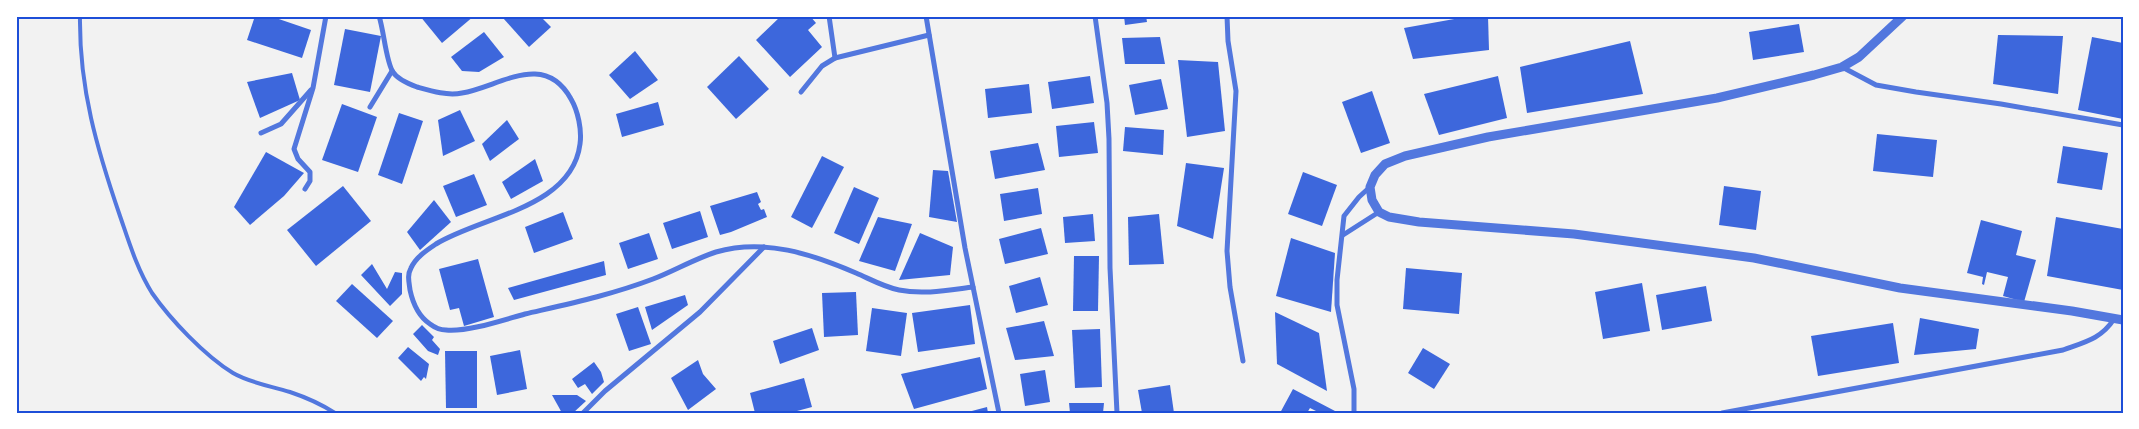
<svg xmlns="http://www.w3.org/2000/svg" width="2139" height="429" viewBox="0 0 2139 429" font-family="Helvetica,sans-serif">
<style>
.building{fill:#3d67dc}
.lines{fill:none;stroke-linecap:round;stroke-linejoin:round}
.service{stroke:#5277de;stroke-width:4}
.minor{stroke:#5277de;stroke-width:5}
.tertiary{stroke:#5277de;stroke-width:9}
.neatline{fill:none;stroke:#1d4ed8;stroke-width:2}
</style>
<rect width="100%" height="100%" fill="#f2f2f2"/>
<g class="building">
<path d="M255,16H270L311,30L302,58L247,40Z"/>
<path d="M420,16H474L442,43Z"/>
<path d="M506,16H540L551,27L529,47L503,18Z"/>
<path d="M781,16H810L816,23L808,30L822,47L790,77L756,40Z"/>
<path d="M1124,16H1146L1147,22L1125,25Z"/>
<path d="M1471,16H1488L1489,50L1413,59L1404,28Z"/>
<path d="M1799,24L1804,52L1753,60L1749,32Z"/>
<path d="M345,29L381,36L370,92L334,85Z"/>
<path d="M484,32L504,57L479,72L462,71L451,57Z"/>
<path d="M1998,35L2063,36L2058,94L1993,84Z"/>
<path d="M1160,37L1165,64H1125L1122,38Z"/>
<path d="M2092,37L2123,43V119L2078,110Z"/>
<path d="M1630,41L1643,94L1527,113L1520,67Z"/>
<path d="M635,51L658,80L630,99L609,75Z"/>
<path d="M739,56L769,89L736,119L707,87Z"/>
<path d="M1178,60L1218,62L1225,131L1187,137Z"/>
<path d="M292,73L300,100L260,118L247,82Z"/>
<path d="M1090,76L1094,103L1052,109L1048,82Z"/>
<path d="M1498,76L1507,118L1439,135L1424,94Z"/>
<path d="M1161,79L1168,109L1135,115L1129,85Z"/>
<path d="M1029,84L1032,113L988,118L985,89Z"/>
<path d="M1372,91L1390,143L1361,153L1342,102Z"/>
<path d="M658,102L664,125L622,137L616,114Z"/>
<path d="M342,104L377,117L358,172L322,160Z"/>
<path d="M460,110L475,141L443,156L438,120Z"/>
<path d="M399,113L423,121L402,184L378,175Z"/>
<path d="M507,120L519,139L490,161L482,144Z"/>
<path d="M1094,122L1098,153L1059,157L1056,126Z"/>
<path d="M1125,127L1164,130L1163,155L1123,151Z"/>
<path d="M1877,134L1937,140L1933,177L1873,171Z"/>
<path d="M1038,143L1045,170L995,179L990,151Z"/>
<path d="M2063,146L2108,153L2102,190L2057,183Z"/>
<path d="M266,152L304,173L284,196L250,225L234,207Z"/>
<path d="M822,156L844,167L812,228L791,217Z"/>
<path d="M535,159L543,181L511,199L502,182Z"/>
<path d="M1186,163L1224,168L1213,239L1177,226Z"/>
<path d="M933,170L948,171L957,222L929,217Z"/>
<path d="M1303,172L1337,185L1322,226L1288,214Z"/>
<path d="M474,174L487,205L456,217L443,186Z"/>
<path d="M343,186L371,221L316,266L287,230Z"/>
<path d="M1724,186L1761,191L1756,230L1719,225Z"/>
<path d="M854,187L879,198L859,244L834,233Z"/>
<path d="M1038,188L1042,214L1004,221L1000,194Z"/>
<path d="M757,192L761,202L758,204L761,210L764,209L767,217L731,232L720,235L710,206Z"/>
<path d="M434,200L451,222L420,250L407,232Z"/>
<path d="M700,211L708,237L672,249L663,223Z"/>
<path d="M563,212L573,239L534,253L525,227Z"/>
<path d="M1093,214L1095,241L1065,243L1063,217Z"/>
<path d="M1159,214L1164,264L1129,265L1128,217Z"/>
<path d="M878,217L912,224L895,271L859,261Z"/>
<path d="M2056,217L2123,229V290L2047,276Z"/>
<path d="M1981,220L2022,231L2016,255L2036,260L2024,302L2003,296L2008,277L1987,272L1984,285L1982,284L1983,277L1967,273Z"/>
<path d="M1041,228L1048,254L1005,264L999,239Z"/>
<path d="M649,233L658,259L628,269L619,243Z"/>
<path d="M920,233L953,247L950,275L899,280Z"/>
<path d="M1291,238L1335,253L1331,312L1276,296Z"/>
<path d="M1074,256H1099L1098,311H1073Z"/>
<path d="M478,259L494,317L464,326L459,308L450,310L439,269Z"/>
<path d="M604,261L606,275L514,300L508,288Z"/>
<path d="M372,264L387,289L395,272L402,273V294L390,306L361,275Z"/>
<path d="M1406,268L1462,273L1459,314L1403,309Z"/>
<path d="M1040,277L1048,305L1016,313L1009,286Z"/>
<path d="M1642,283L1650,331L1603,339L1595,292Z"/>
<path d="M352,284L393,321L377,338L336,301Z"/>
<path d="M1706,286L1712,321L1662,330L1656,295Z"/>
<path d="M856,292L858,335L824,337L822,293Z"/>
<path d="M685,295L688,305L652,330L645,307Z"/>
<path d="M970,305L975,344L918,352L912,313Z"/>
<path d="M638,307L651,344L629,351L616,314Z"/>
<path d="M872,308L907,313L901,356L866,351Z"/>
<path d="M1275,312L1319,333L1327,391L1277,364Z"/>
<path d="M1920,318L1979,329L1976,349L1914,355Z"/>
<path d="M1044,321L1054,356L1015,360L1006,328Z"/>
<path d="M1893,323L1899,363L1818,376L1811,336Z"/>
<path d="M422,325L434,337L432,340L440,349L438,355L428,351L413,334Z"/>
<path d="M812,328L819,350L780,364L773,341Z"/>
<path d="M1100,329L1102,387L1075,388L1072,330Z"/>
<path d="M408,347L429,364L426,379L424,377L421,381L398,358Z"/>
<path d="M1423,348L1450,364L1434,389L1408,373Z"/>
<path d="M520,350L527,389L497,395L490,356Z"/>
<path d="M445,351H477V408H446Z"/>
<path d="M980,357L987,389L914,409L901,374Z"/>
<path d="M698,360L703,374L716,389L688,410L671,378Z"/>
<path d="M594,362L601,372L604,382L592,394L585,384L578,388L572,379Z"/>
<path d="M1045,370L1050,402L1025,406L1020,374Z"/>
<path d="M804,378L812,407L797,411L798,413H755L750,393Z"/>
<path d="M1170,385L1174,413H1142L1138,390Z"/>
<path d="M1293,389L1335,411L1334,413H1320L1310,408L1307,413H1280Z"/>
<path d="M552,395H577L586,401L573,413H562Z"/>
<path d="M1069,403H1104L1103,413H1070Z"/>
<path d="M987,407L988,413H968V412Z"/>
</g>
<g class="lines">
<path class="service" d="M80,16C79,88 97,149 120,216C129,242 137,269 152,293C170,319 205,356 233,373C250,383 271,386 290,392C305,397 321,404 335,413"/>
<g class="minor">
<path d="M379,16C384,31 386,62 393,72C397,79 409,84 417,87C431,91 447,96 462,93C499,87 544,50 571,99C578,111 582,130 580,144C572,208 482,216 436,244C427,250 416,257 411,268C407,275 409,282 410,290C413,304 418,316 430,324C434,327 440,330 446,330C468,332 503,320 525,314C568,304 611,295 653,279C674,271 694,259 716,252C764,238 812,254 856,273C870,279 884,287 899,290C923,295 949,290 973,287"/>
<path d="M829,16L835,58"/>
<path d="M926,16L965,248L999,413"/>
<path d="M1095,16L1107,103L1109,139L1110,268L1117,413"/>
<path d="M1227,16L1228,41L1236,91L1227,251L1230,287L1243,361"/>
<path d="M1842,67L1876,85L1916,92L2001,104L2123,125"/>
<path d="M801,92L822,66L835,58L929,35"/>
<path d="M370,107L392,71"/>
<path d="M261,133L281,124L311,90"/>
<path d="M305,189L310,181V172L298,159L294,149L313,88L326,16"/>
<path d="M1343,235L1379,212"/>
<path d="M583,413L605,391L700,312L764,247"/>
<path d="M1354,413V389L1337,305V280L1344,216L1359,197L1370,187"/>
<path d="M1722,413L2063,350C2085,342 2101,339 2114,319"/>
</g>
<path class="tertiary" d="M1903,16L1859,57L1842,67L1814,75L1717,98L1488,137L1405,156L1385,164L1375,175L1370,187L1372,200L1379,212L1389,217L1419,222L1574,234L1754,258L1900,288L2072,311L2123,320"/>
</g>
<rect width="2139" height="429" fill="none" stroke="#ffffff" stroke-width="35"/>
<rect x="18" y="18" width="2104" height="394" class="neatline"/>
</svg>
